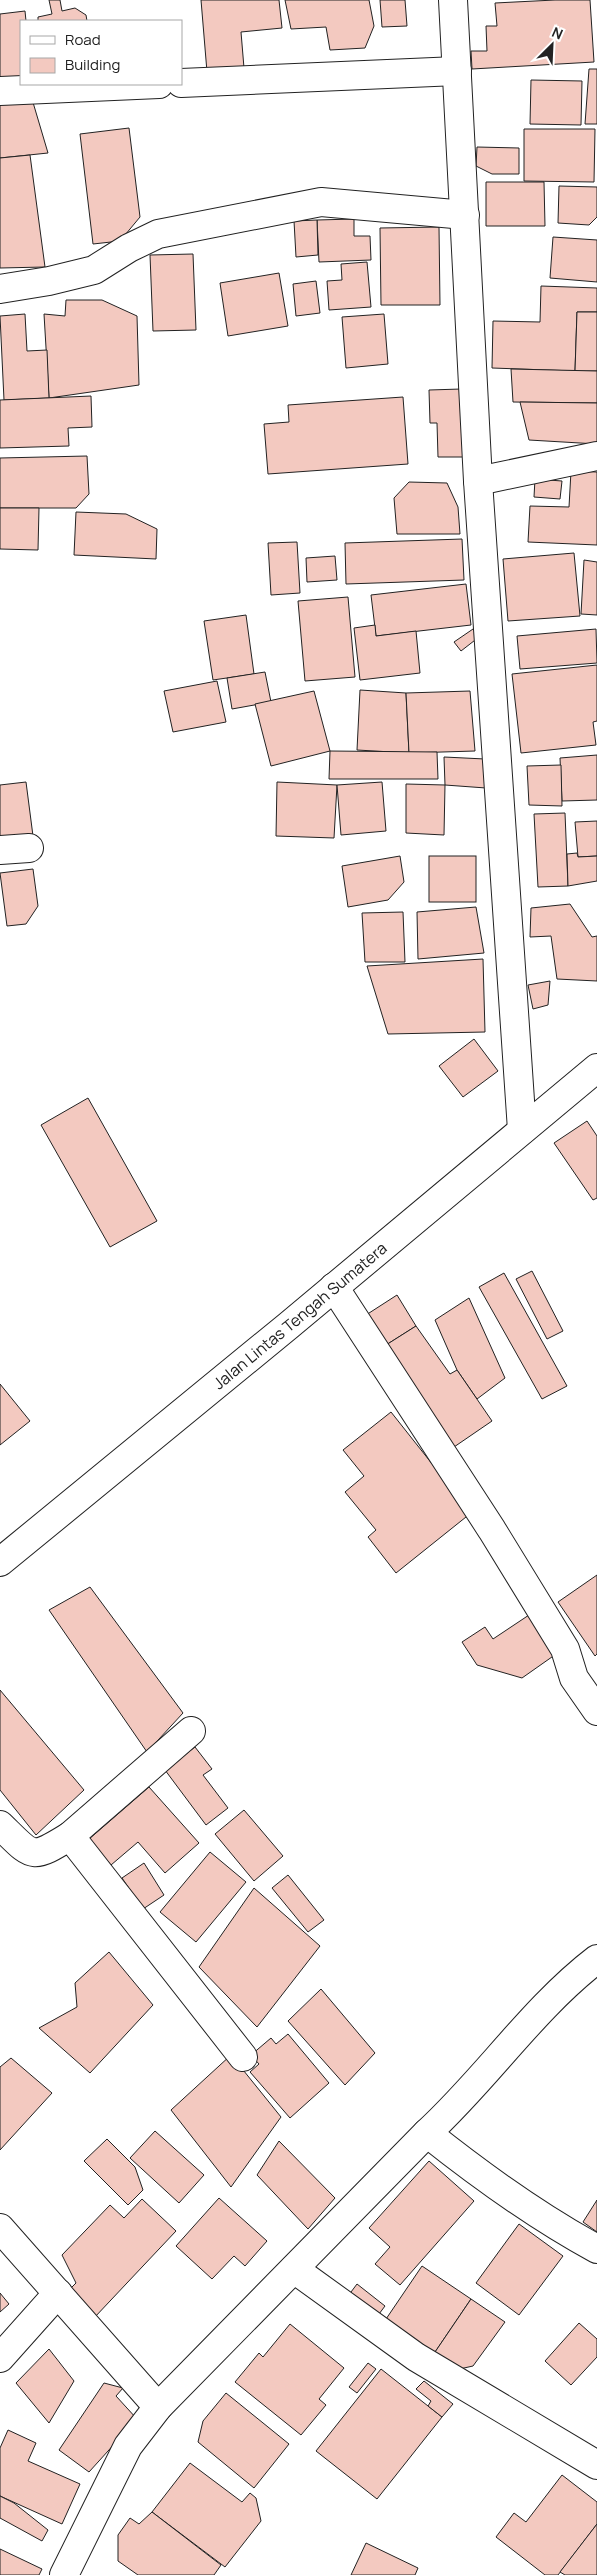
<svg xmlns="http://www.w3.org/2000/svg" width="597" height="2575" viewBox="0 0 597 2575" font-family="Manrope,sans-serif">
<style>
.building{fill:#f3c9c0;stroke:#222}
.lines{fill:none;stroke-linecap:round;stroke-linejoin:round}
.minor-casing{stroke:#222;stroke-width:30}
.highway-casing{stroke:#222;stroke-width:30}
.minor{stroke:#fff;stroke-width:28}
.highway{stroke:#fff;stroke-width:28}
.labels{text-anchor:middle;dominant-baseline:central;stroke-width:4;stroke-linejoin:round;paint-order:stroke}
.street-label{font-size:16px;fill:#222;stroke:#fff}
</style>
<rect width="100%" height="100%" fill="#fff"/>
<g class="building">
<path d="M49,0H60L62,11L75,8L86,15L87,21H38V17L52,14Z"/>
<path d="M201,0H279L282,28L241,32L244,68L207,72Z"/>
<path d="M285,0H369L374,26L365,48L330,50L326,27L291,29Z"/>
<path d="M380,0H405L407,26L382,27Z"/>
<path d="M555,0H590L594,62L472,69L471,51H487L486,26H497L495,3Z"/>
<path d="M25,11L26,21H21V84L0,88V14Z"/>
<path d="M589,69H597V124H585Z"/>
<path d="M531,80L582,81L581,125L530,124Z"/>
<path d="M32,99L48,153L0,158V102Z"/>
<path d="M129,128L140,217L120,241L93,244L80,134Z"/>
<path d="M524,129H595L594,182L524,181Z"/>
<path d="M477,147L519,148V174H492L476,166Z"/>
<path d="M30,155L45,267L0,268V158Z"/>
<path d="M486,182H544L545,226H486Z"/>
<path d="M559,186L597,187V217L589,225L558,223Z"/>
<path d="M354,219V236H370L371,260L319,262L317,220Z"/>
<path d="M317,220L318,255L296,257L294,221Z"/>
<path d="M439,227L440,305H381L380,228Z"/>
<path d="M553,237L597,240V282L550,278Z"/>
<path d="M193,254L196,330L153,331L150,255Z"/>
<path d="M367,262L371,307L329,310L327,281L342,280L341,264Z"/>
<path d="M279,273L288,326L228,336L220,283Z"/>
<path d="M316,281L320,313L296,316L293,284Z"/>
<path d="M541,286L597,288V312H577L575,371L492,368L493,321L540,322Z"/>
<path d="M66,300H102L137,316L139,385L49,398L44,314L65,316Z"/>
<path d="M577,312H597V371H575Z"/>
<path d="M25,314L27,351L47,350L49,398L4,400L0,316Z"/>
<path d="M384,314L388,364L346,368L342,317Z"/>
<path d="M511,369L597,371V403L513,402Z"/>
<path d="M461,389L463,457H438L437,423H430L429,390Z"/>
<path d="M91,396L92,427L68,428L69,446L0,448V400Z"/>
<path d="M403,397L408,464L268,474L264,424L289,422L288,405Z"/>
<path d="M520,402L597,403V444L529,440Z"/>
<path d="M87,456L89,494L76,508H0V458Z"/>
<path d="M571,471L597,472V545L528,542L530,506L569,507Z"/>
<path d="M535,479L562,481L560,499L534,497Z"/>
<path d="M409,482L447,483L458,507L460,534H397L394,498Z"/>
<path d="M0,508H39L38,550L0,549Z"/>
<path d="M76,512L126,514L157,529L156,559L74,555Z"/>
<path d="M462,539L464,580L346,584L345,543Z"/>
<path d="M297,542L300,593L271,595L268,543Z"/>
<path d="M574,553L580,616L508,621L503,559Z"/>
<path d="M335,556L337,580L307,582L306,558Z"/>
<path d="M584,560L597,562V615L581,614Z"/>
<path d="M466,584L471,625L376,636L371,595Z"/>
<path d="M348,597L355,677L305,681L298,601Z"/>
<path d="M246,615L254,674L213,680L204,621Z"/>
<path d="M375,625L376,636L416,631L420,673L360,680L354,628Z"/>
<path d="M473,629L479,637L461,651L454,642Z"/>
<path d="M596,629L597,663L520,669L517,636Z"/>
<path d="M597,665V721L593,722L596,745L521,753L512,674Z"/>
<path d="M265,672L271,702L232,709L227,678Z"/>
<path d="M217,681L226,722L173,732L164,691Z"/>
<path d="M360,690L406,693L409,753L357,750Z"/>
<path d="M314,691L330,751L271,766L255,704Z"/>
<path d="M470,691L475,751L409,753L406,693Z"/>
<path d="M330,751L437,752L438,779H329Z"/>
<path d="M597,755V800L562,801L560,758Z"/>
<path d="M444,757L485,759L486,788L445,785Z"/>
<path d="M561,765L562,806L529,805L527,766Z"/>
<path d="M26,782L33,836L0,840V785Z"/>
<path d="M277,782L337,785L334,838L276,836Z"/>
<path d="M382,782L386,831L341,835L337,785Z"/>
<path d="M406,784L445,785L444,835L406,833Z"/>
<path d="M565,813L568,886L538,887L534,814Z"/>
<path d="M597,821V856L578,857L575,822Z"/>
<path d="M577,853L578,857L597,856V881L568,886L567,854Z"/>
<path d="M400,856L404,882L388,900L348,907L342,866Z"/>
<rect x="429" y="856" width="47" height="46"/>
<path d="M33,869L38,906L26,924L7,926L0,873Z"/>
<path d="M570,904L592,937L597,936V981L557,979L551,936L530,937L531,908Z"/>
<path d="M476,907L484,953L418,959L417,912Z"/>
<path d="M403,912L405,962H365L362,913Z"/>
<path d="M483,959L485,1032L388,1034L367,966Z"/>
<path d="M550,981L548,1005L533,1009L528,985Z"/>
<path d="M474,1039L498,1071L463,1097L439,1066Z"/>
<path d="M88,1098L157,1221L110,1247L41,1125Z"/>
<path d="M587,1121L597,1136V1198L593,1200L554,1143Z"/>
<path d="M532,1271L563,1331L547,1339L516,1279Z"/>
<path d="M504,1273L567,1386L542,1399L479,1287Z"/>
<path d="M397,1295L416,1326L386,1345L366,1315Z"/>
<path d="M469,1298L505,1378L477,1399L457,1370L435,1320Z"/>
<path d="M416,1326L450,1374L457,1370L492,1421L454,1447L386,1345Z"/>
<path d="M0,1384L30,1421L0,1445Z"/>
<path d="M391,1412L471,1513L396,1573L368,1537L376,1530L345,1492L364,1476L343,1450Z"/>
<path d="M597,1575V1654L595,1656L558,1602Z"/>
<path d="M90,1587L183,1713L147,1752L49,1610Z"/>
<path d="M532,1613L559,1652L522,1678L477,1665L462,1642L485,1627L493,1639Z"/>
<path d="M0,1690L84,1790L36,1835L0,1790Z"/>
<path d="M195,1747L212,1769L203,1775L228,1808L206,1825L165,1770Z"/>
<path d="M149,1787L199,1843L165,1873L138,1842L111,1865L88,1840Z"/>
<path d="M244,1810L283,1856L254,1881L215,1834Z"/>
<path d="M210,1852L246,1882L196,1942L160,1912Z"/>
<path d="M144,1863L164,1895L143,1909L122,1878Z"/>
<path d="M288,1875L324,1920L308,1932L272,1888Z"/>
<path d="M254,1888L320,1946L257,2027L199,1967Z"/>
<path d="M109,1952L153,2005L90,2073L39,2028L77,2007L75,1983Z"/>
<path d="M321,1989L375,2053L345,2085L288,2021Z"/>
<path d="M288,2034L329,2083L290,2118L250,2072L259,2064L251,2055L271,2038L276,2044Z"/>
<path d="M231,2055L281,2117L231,2187L171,2110Z"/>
<path d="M11,2058L52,2093L0,2150V2067Z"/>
<path d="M155,2131L204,2175L179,2203L130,2158Z"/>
<path d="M107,2139L135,2167L143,2190L128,2205L84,2161Z"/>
<path d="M279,2141L335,2198L308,2229L257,2175Z"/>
<path d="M429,2161L474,2201L400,2285L375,2264L390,2247L369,2228Z"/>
<path d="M219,2198L267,2241L245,2266L234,2256L212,2279L176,2246Z"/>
<path d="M142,2199L176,2231L94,2318L66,2293L76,2283L62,2255L110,2205L124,2218Z"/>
<path d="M597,2200V2232L583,2222Z"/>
<path d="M519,2224L563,2256L519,2315L476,2283Z"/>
<path d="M422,2266L471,2299L433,2355L384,2322Z"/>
<path d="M357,2284L385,2306L376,2318L348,2296Z"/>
<path d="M0,2293L9,2304L0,2312Z"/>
<path d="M471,2299L505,2322L473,2366L455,2370L433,2355Z"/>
<path d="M579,2323L597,2339V2357L571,2385L545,2361Z"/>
<path d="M290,2324L344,2368L319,2399L326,2405L301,2435L235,2382L259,2353L263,2357Z"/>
<path d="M49,2349L74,2381L49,2423L16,2383Z"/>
<path d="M368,2363L376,2369L357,2393L349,2387Z"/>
<path d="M381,2369L442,2417L377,2499L316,2451Z"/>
<path d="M424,2381L453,2404L442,2417L428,2406L431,2401L416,2389Z"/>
<path d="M104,2383L123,2388L116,2396L137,2419L89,2472L59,2450Z"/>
<path d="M226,2393L289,2444L254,2488L198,2442L203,2421Z"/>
<path d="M8,2430L36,2443L28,2461L80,2484L62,2524L0,2496V2448Z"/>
<path d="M190,2463L242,2502L250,2493L256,2498L261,2521L225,2567L152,2512Z"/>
<path d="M562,2475L597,2502V2524L558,2575H545L496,2537L514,2513L526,2522Z"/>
<path d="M0,2496L14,2503L48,2530L42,2541L0,2518Z"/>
<path d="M152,2512L221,2565L214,2575H138L118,2561V2535L130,2518L139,2524Z"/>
<path d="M597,2524V2575H565L560,2572Z"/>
<path d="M366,2543L418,2568L415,2575H351Z"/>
<path d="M0,2549L42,2569L39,2575H0Z"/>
</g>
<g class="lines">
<g class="minor-casing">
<g id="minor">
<path d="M453,0L478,481L522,1130"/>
<path d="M181,83L457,71"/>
<path d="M0,91L159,84"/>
<path d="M0,289L49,281L94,270L129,248L158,234L321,202L465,215"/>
<path d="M478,481L597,456"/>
<path d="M0,850L29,848"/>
<path d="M334,1287L492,1530L565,1649L574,1678L597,1711"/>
<path d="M0,1825C33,1857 30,1861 70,1836L243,2057"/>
<path d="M70,1836L191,1731"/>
<path d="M427,2133C486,2079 533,2008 597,1959"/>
<path d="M0,2228L158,2407"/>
<path d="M294,2269L416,2357L597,2465"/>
<path d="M0,2358L58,2293"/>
<path d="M64,2575L128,2446L158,2407L427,2133C481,2176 536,2216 597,2249"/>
</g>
</g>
<g class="highway-casing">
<g id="highway">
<path id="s1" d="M0,1562L288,1326L597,1068"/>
</g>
</g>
<use href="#minor" class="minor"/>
<use href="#highway" class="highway"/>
</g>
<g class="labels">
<g class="street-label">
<text stroke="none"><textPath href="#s1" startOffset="388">Jalan Lintas Tengah Sumatera</textPath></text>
</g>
</g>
<rect x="20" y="20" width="162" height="65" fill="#ffffff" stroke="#a7a7a7"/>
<rect x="30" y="36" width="25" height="8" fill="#ffffff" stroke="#a7a7a7"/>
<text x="65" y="45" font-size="15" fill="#222222">Road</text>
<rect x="30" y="58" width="25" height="15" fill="#f3c9c0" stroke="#a7a7a7"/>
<text x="65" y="70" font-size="15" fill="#222222">Building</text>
<g transform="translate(552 45) rotate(24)" stroke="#ffffff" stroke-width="4" paint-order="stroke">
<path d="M0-4L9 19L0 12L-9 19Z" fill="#222222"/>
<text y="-8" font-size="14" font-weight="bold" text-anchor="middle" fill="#222222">N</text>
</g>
</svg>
